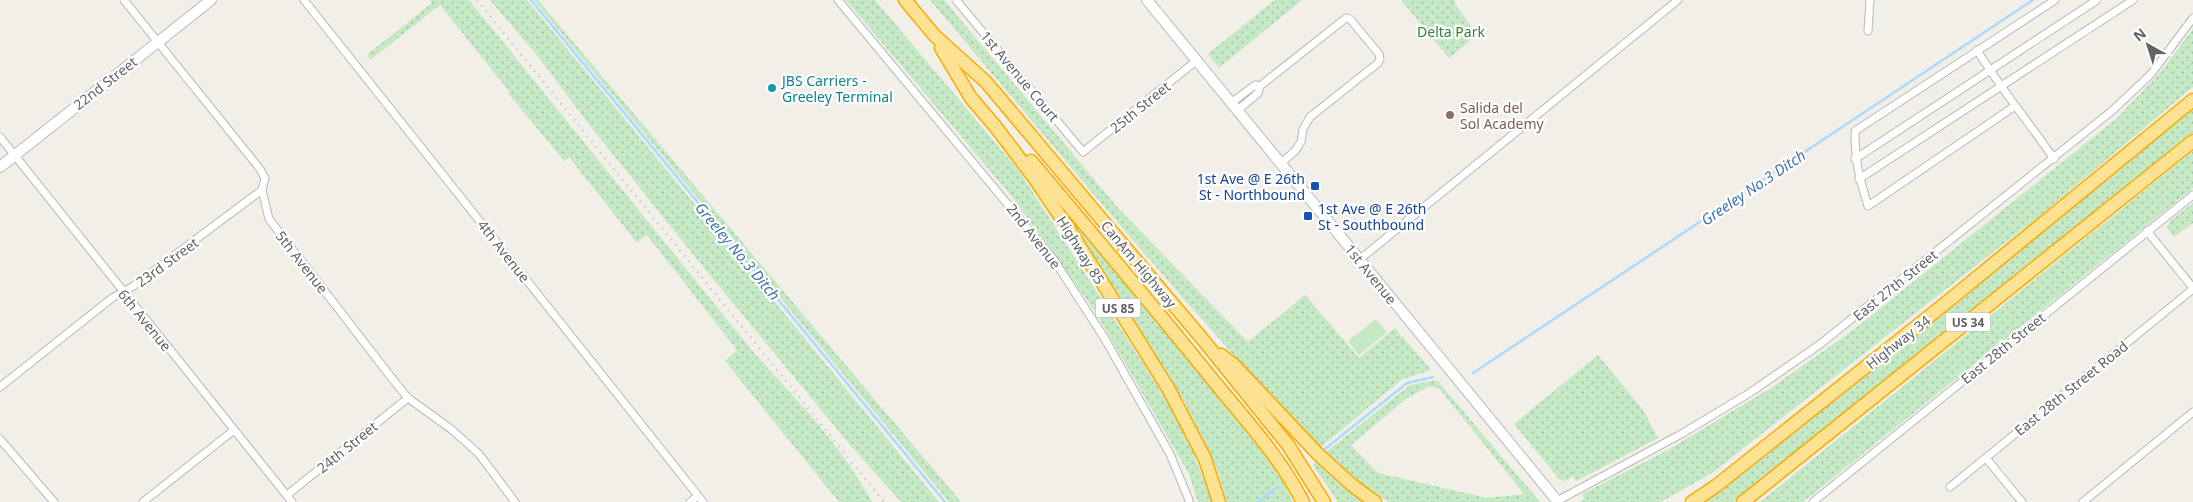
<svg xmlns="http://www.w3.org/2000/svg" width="2193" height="502" viewBox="0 0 2193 502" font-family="'Noto Sans',sans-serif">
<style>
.grass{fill:url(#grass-dots);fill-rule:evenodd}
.pitch{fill:#c5e8c5}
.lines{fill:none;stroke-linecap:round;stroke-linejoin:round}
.stream{stroke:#aadaff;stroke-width:2.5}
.street-casing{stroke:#b5b8bc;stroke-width:9}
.secondary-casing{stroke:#b6babf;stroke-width:12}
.highway-casing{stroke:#f9ab00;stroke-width:15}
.street{stroke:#fff;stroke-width:7}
.secondary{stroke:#fff;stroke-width:10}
.highway{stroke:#fde293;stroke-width:12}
.rail{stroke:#b6b7b8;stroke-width:2.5;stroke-dasharray:1 6;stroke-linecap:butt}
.culture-dot{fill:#0f9aa8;stroke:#fff;stroke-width:2}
.education-dot{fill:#8d6e63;stroke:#fff;stroke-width:2}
.transit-dot{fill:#1a4fb4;stroke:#fff;stroke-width:2}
.labels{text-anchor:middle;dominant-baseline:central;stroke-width:4.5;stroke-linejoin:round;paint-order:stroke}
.shield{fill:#fff;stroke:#8f9295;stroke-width:1}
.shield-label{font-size:12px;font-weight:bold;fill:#5f6368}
.park-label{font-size:14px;fill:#348238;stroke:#fff}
.street-label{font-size:14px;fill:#5f6368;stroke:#fff}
.culture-label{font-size:14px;fill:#0d838f;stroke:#fff;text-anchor:start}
.education-label{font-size:14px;fill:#785e54;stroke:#fff;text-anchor:start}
.transit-label{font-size:14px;fill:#164399;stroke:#fff;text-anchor:end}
.water-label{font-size:15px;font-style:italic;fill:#4174aa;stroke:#fff}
</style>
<defs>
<pattern id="grass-dots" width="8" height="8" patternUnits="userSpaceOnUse" patternTransform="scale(1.25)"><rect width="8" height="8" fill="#c5e8c5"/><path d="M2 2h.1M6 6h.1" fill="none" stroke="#a3c0a4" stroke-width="1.8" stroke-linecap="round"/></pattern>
</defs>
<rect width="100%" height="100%" fill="#f1efe8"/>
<g class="grass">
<path d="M430,0H469L754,353C796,399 842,446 872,502H839L725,361L737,350L647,235L637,243L569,157L564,161L508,93L509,91L440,5L370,60L368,54L432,3Z"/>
<path d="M490,0H527L939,502H901L851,446L700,263L591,127L541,60Z"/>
<path d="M534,0H538L961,502H949Z"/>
<path d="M846,0H875L1019,171L1164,396L1191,447L1212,502H1198L1189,474L1095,311L1013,198Z"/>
<path d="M930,0H944L1118,208L1248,342L1305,295L1359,358L1395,328L1431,370L1401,380L1320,448C1183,305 1058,151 930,0Z"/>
<path d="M1275,0H1302L1219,68L1208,54Z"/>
<path d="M1401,0H1454L1456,6L1478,34L1449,58Z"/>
<path d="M2193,29V87L2043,213L1712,473L1661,502H1581L1584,498L1582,494L1668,450L1771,388L1852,331L2116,119L2159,74Z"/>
<path d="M2193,108V132L2182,142L1739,498L1733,502H1699Z"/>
<path d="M2193,151V188L1803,502H1760Z"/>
<path d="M2193,203V223L2174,237L2167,227L2170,221Z"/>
<path d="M1077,223L1266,457L1286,487L1293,502H1227L1217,468L1183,399L1073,224Z"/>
<path d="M1598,355L1643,410L1658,438L1576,481L1573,476L1565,481L1560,480L1514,424Z"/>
<path d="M1437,380L1540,502H1389L1368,490L1326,452L1410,385ZM1429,386L1439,388L1524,494L1487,498L1378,473L1351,445L1407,398Z"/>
<path d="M1316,461L1365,502H1338L1313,465Z"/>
</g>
<path class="pitch" d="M1376,319L1387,332L1359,355L1348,341Z"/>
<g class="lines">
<g class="stream">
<path d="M531,0L945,502"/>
<path d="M1473,373L2033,0"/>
<path d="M1325,449L1407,383L1433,377"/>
<path d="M1258,502L1276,488"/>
</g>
<g class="street-casing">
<g id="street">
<path d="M124,0L260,169L265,178L262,190L269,219L394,381L408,398L451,429L479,454L515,502"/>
<path d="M304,0L703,502"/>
<path d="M838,0L1054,260L1105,339L1132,387L1170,454L1189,500"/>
<path d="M956,0L1083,152L1196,61"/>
<path d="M1868,31L1870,0"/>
<path d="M1977,50C2000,88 2029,122 2054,159"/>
<path d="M1260,86L1346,18L1350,19L1379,54L1380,59L1378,63L1310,117L1303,129L1301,142L1295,151L1281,163"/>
<path d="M1231,103L1255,85L1260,86L1258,93L1237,111"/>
<path d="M2015,106L1868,206C1859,177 1855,162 1855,131L2055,0"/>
<path d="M0,137L292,502"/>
<path d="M1855,159L2097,0"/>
<path d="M1859,179L2133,0"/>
<path d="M2147,231L2193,288"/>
<path d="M1359,260L1678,0"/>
<path d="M0,387L112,298L132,287L262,190"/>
<path d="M0,439L54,502"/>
<path d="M1986,458L2022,502"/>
<path d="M1950,487L2193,289"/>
<path d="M287,495L408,398"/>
<path d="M1557,501L1683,433L1751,392L1819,345L2113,110L2151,74L2193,18"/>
<path d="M143,502L234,430"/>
<path d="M690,502L698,496"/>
<path d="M1813,502L2193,195"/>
<path d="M2083,502L2193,412"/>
</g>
</g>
<g class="secondary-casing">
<g id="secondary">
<path d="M1147,0L1558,502"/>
<path d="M0,167L211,0"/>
</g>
</g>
<g class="highway-casing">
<g id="highway">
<path d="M905,0L935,36L986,82L1204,341L1288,445L1324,502"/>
<path d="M941,48L971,98L995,126L1035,179L1072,234L1168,388L1205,459L1219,502"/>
<path d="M1031,161C1090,231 1150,302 1208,374C1241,415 1279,455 1303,502"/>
<path d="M1221,355L1234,365L1318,454L1352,485L1375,502"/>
<path d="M1692,502L1716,486L1947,302L2193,100"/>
<path d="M1743,502L2193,141"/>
</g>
</g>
<use href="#street" class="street"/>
<use href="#secondary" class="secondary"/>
<use href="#highway" class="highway"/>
<path class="rail" d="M477,0L884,502"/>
</g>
<circle class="culture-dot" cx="772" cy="88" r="5"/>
<circle class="education-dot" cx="1450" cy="115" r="5"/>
<g class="transit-dot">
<rect x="1310" y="181" width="10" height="10" rx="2.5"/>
<rect x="1303" y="211" width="10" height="10" rx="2.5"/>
</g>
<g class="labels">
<g class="shield">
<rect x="1095.5" y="298.5" width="45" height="19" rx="4"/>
<rect x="1945.5" y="312.5" width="45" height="19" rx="4"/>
</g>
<g class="shield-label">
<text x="1118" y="308">US 85</text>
<text x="1968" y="322">US 34</text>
</g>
<g class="park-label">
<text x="1451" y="31">Delta Park</text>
</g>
<g class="street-label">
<text transform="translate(1020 76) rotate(50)">1st Avenue Court</text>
<text transform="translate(105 83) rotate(-38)">22nd Street</text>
<text transform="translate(1140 107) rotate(-39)">25th Street</text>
<text transform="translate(1034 236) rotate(52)">2nd Avenue</text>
<text transform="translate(1081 250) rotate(58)">Highway 85</text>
<text transform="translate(504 251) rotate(52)">4th Avenue</text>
<text transform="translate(167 262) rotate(-36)">23rd Street</text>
<text transform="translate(302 262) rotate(52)">5th Avenue</text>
<text transform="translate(1139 264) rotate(50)">CanAm Highway</text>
<text transform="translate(1371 274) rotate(51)">1st Avenue</text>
<text transform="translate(1895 285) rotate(-39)">East 27th Street</text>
<text transform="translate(145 320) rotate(51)">6th Avenue</text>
<text transform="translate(1898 342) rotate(-38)">Highway 34</text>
<text transform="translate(2003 348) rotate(-39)">East 28th Street</text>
<text transform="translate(2071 388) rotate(-39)">East 28th Street Road</text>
<text transform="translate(347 447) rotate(-39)">24th Street</text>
</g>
<g class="culture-label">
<text x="782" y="80">JBS Carriers -<tspan x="782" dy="16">Greeley Terminal</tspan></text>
</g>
<g class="education-label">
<text x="1460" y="107">Salida del<tspan x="1460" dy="16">Sol Academy</tspan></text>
</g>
<g class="transit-label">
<text x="1305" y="178">1st Ave @ E 26th<tspan x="1305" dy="16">St - Northbound</tspan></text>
<text x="1318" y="208" text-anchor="start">1st Ave @ E 26th<tspan x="1318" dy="16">St - Southbound</tspan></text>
</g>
<g class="water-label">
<text transform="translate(1753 187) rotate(-34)">Greeley No.3 Ditch</text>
<text transform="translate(738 251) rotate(50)">Greeley No.3 Ditch</text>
</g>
</g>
<g transform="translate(2148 45) rotate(321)" stroke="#ffffff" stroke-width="4" paint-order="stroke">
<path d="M0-4L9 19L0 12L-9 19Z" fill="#5f6368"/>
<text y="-8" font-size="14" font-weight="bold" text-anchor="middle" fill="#5f6368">N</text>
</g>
</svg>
